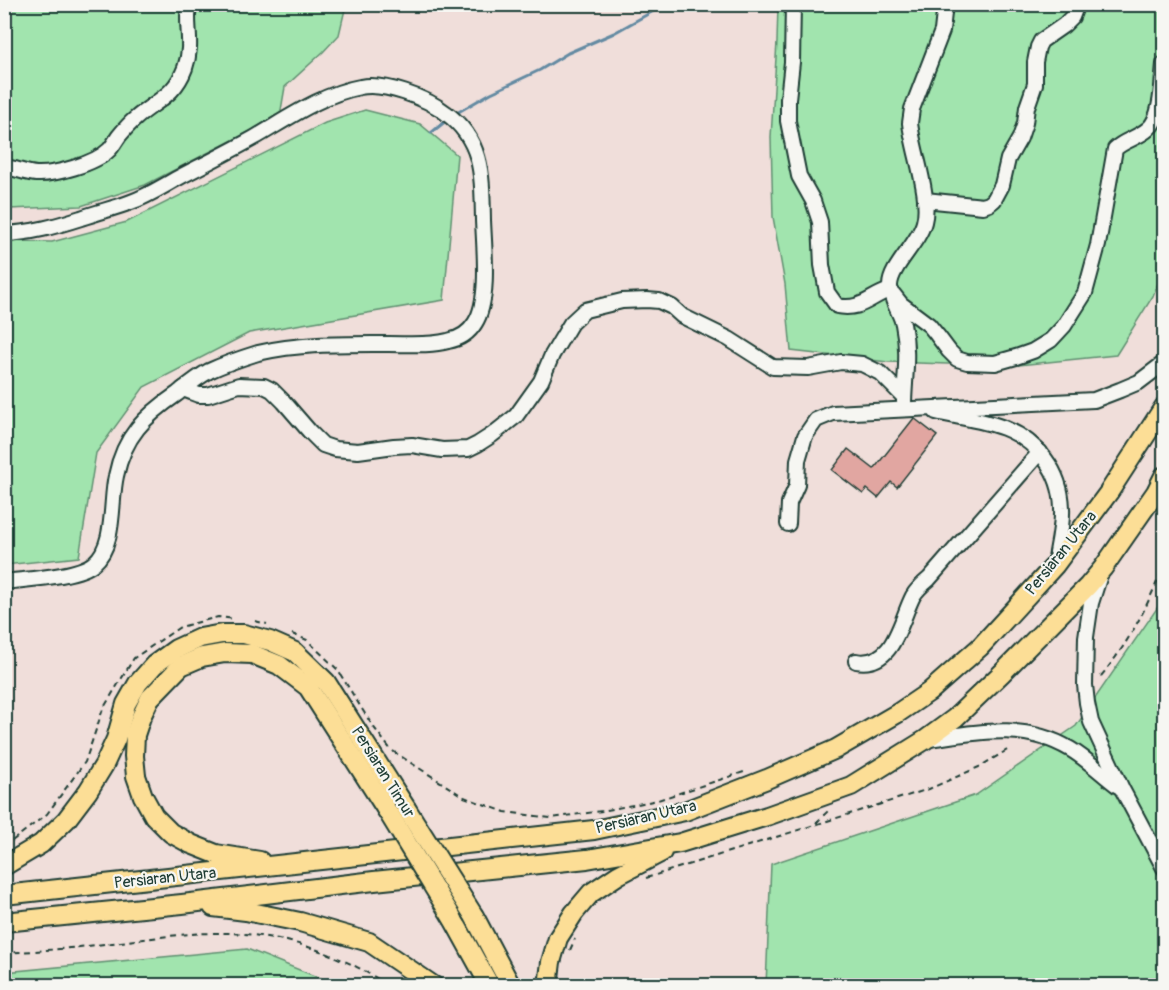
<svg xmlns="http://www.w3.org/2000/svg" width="1169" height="990" viewBox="0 0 1169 990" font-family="Pangolin,sans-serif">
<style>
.green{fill:#a1e4ae;stroke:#609071;stroke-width:1.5}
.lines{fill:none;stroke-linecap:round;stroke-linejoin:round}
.stream{stroke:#638aa2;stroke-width:3}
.building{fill:#e1a6a1;stroke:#1f3d34;stroke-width:1.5}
.minor-casing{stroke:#1f3d34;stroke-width:18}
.major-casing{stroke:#1f3d34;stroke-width:22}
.path{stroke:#1f3d34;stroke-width:2;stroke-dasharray:6 4.5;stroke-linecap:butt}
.minor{stroke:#f6f6f2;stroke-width:14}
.major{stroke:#fcde96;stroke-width:18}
.major-bridge-casing{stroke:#1f3d34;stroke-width:22;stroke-linecap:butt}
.major-bridge{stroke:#fcde96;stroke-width:18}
.labels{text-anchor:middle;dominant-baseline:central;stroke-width:4.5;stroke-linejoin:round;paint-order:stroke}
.street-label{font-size:16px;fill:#1f3d34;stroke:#f6f6f2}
</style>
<rect width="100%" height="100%" fill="#f0deda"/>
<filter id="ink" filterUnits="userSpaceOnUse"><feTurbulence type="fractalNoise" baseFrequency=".0167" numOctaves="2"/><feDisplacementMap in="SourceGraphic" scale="12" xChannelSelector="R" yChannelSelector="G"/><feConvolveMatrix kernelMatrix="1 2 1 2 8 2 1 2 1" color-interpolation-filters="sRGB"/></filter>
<g filter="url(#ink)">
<g class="green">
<path d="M5,5H346L339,35L323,52L285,87L280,116L145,185L81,206L9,209L5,208Z"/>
<path d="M778,5H1164V268L1153,296L1116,355L1008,366L888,362L791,351L785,284L773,217L771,137L777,42Z"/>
<path d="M365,110L420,124L457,155L444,300L249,333L144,387L96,453L79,557L5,565V241L52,242L127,222L325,123Z"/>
<path d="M1164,591V985L766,986L771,864L976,795L1076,726L1160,604Z"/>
<path d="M247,949L337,985H5V972Z"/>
</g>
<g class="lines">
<g class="stream">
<path d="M455,114L491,93L540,70L568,53L614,33L666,4"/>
<path d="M431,133L447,120"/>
</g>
</g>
<path class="building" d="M914,418L937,436L897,487L891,482L878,498L867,489L863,494L832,470L848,449L874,469Z"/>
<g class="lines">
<g class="minor-casing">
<g id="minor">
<path d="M793,4L792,62L788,99V121L799,176L813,201L820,222L822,265L827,292L837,306C862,311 870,296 890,290"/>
<path d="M4,167C15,168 25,173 36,174C54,175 95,164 109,150C113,146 116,140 119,136C124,130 129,124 135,119C156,100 174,97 185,68C194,43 185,27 189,4"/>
<path d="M925,200L983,206L989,204L994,200L1002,185L1008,159L1020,138L1025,123L1027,107L1035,84V62L1038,47L1041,41L1064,25L1072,17L1077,4"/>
<path d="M4,234C32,233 56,226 81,218C98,212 115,208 131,202C148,196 163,186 178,178C203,165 229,152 254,138C287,119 322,94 360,87C384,82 427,98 446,113C484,141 482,178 483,220C484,248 490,300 475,323C469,333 459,339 448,341C430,346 408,344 389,344C346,344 300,343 258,353C242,358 224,364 209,371C198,377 187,386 177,394C145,416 124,436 116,476C110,501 116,545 94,563C78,577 26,579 4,582"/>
<path d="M890,290L901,304L929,325L937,335L949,351L957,359L967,362L995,363L1016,357L1033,351L1051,340L1064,326L1085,293L1098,245L1115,149C1124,140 1138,138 1148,129C1162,118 1162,82 1164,64"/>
<path d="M183,389L199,395H208L239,385L264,386L272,390L284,402L310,432L323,445L335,449L358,451L394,446L412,445L442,450L468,449L478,444L492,435L516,416L541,381L552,355L571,323L585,310L622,301L647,300L659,301L672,307L682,316L729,339L773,367L808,368L841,362L862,364L880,373L904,397"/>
<path d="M904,402C905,374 909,352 903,324C900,311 890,300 890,286C890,267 919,243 924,222C931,197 913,151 910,123L912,109L942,31L945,4"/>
<path d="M936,412C957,417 984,420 1004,428C1037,441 1061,471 1062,508C1063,526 1058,545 1055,563"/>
<path d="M788,524L789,503L797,485L798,460L805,436L816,420L833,413L1094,400L1120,390L1139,382L1164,363"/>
<path d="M1099,578L1091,603L1086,637L1085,685L1087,703L1091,722L1122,789L1164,868"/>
<path d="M856,661C894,668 900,621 913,596C917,589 923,584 929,579L1040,452"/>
<path d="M929,739C978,732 1025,722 1070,749C1087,759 1102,774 1118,786"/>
</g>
</g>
<g class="major-casing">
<g id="major">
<path d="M260,861L216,854L191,844L171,833L154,816L143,796L136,776L134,756L135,735L141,717L150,698L181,666L202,657L225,653L252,654L279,665L308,687L386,809"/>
<path d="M4,866L41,844L66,820L88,791L104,765L116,739L126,704L138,683L154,665L176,649L200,638L222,634H244L270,641L295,652L326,682L406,808"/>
<path d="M4,895L594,830L685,811L767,779L836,749L898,713L929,692L980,647L1055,565L1109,492L1164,407"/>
<path d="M213,907L246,911L300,922L369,942L434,986"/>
<path d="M474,916L511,986"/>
<path d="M453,919L490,986"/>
<path d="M4,922L182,904L374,881L587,859L680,843L767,816L851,786L925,740L955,718L1002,673L1088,586L1103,568L1156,492L1164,476"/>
<path d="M548,986L551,962L558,938L574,913L591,893L618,875L662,852"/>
</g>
</g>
<g class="path">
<path d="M255,621L267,624"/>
<path d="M292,634L307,640L337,669L372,725L391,750L464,797L505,812L551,818L602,811L658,800L744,772"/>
<path d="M1101,676C1129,643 1149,604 1164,564"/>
<path d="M816,823L829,810"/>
<path d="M4,847L47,814L85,762L103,709L134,658L180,627L218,617L234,619"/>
<path d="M646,878L929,789L979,767L1009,749"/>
<path d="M570,950L575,939"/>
<path d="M4,953C35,951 66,949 96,945C140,940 184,932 229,933C284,935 343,954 388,986"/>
</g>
<use href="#minor" class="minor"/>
<use href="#major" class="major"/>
<g class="major-bridge-casing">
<g id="major-bridge">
<path d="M406,808L474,916"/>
<path d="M386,809L453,919"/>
</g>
</g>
<use href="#major-bridge" class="major-bridge"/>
</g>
</g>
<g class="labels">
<g class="street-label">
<text transform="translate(1061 553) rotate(-51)">Persiaran Utara</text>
<text transform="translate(383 772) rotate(58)">Persiaran Timur</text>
<text transform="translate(646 817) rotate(-13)">Persiaran Utara</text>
<text transform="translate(165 878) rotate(-6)">Persiaran Utara</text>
</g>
</g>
<rect width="1169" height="990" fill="none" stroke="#f6f6f2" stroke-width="24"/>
<rect x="12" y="12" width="1145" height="966" fill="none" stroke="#1f3d34" stroke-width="2" filter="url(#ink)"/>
</svg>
